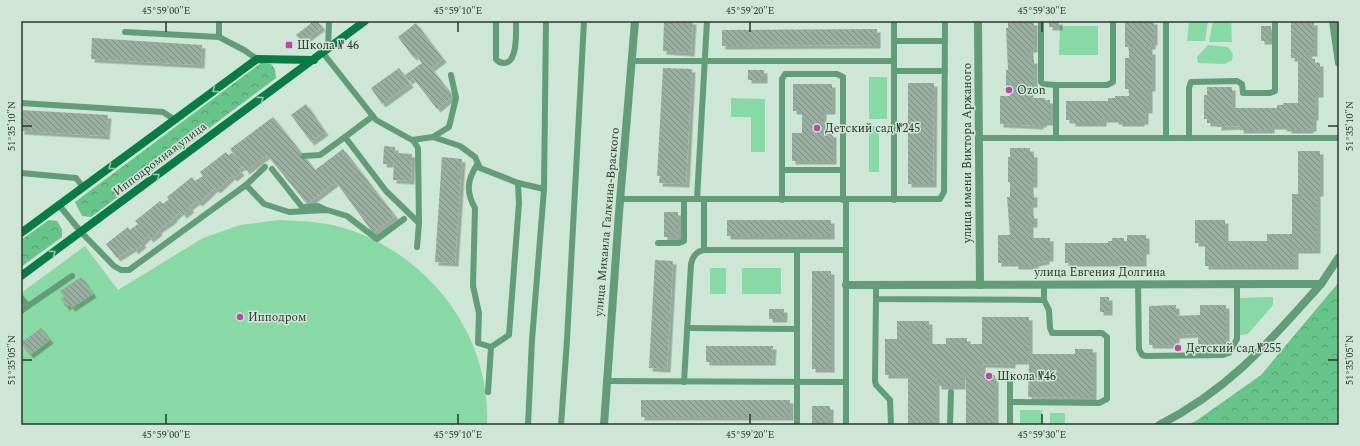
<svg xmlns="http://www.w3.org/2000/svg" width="1360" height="446" viewBox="0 0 1360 446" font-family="Spectral,serif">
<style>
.green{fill:#88d9a5}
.forest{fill:url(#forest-crowns)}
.building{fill:url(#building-back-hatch);filter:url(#shadow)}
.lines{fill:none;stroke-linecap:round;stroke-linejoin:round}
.lane{stroke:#639c78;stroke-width:6}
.street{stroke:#639c78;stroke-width:8}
.secondary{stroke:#087b46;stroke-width:8}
.oneway{stroke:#93c6aa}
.ticks{fill:none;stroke:#2e3731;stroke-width:1.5}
.poi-dot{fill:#b949a5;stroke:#cee6d5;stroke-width:1.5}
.labels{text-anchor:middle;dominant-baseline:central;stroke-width:3;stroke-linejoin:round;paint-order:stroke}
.poi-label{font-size:12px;fill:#2e3731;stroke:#cee6d5;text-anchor:start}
.street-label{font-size:12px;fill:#2e3731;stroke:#cee6d5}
.neatline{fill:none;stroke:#2e3731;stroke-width:1.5}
.ticks-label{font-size:10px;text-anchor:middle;fill:#2e3731}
</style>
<defs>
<pattern id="forest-crowns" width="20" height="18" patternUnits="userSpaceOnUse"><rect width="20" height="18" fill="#67c48b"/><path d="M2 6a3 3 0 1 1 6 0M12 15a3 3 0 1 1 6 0" fill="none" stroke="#55a072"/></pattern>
<pattern id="building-back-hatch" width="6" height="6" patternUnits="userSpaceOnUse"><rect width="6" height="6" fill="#98af9f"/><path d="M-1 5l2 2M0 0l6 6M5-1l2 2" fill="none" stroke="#7c8f82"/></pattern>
<filter id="shadow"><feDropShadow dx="3.5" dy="3.5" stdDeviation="0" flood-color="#0004"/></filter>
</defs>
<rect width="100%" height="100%" fill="#cee6d5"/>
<g class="green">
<path d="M1189,21H1208L1205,41H1187Z"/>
<path d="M1213,21H1231L1232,42H1209Z"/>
<path d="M1060,26H1098V55H1059Z"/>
<path d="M1208,45L1228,47L1233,54L1232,60L1225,64L1198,63L1197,57Z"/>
<rect x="869" y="77" width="18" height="42"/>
<path d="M731,98L765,99V152H751V117H731Z"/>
<rect x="869" y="126" width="10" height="46"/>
<path d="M279,220C305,221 331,222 356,232C435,262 491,340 487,425H21V293L85,246L118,290L203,238L240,225Z"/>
<rect x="710" y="268" width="16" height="26"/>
<rect x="742" y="268" width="39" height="26"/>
<path d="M1273,297V305L1248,334L1240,335V298Z"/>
<rect x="1020" y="410" width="22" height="15"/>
<rect x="1050" y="413" width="15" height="12"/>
</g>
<g class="forest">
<path d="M261,63L271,64L275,69L276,78L91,217L82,216L75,202Z"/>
<path d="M49,220L57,221L62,229V237L21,267V240Z"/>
<path d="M1339,282V425H1187L1196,421L1261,375Z"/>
</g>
<g class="building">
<path d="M314,21H317L322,27L302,42L296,35Z"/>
<path d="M664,21H693L691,53L663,51Z"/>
<path d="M1008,21L1034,22V49H1030V60H1034V90H1030V100H1034V98H1045V100H1050V122H1043V124H1040V126L1000,124V96H1010L1008,87H1006V70H1008L1006,28H1008Z"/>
<rect x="1049" y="21" width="10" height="6"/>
<path d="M1125,21H1154V42H1152V46H1149V51H1152V88H1149V110H1145V121H1141V123H1119V121H1115V119H1103V123H1072V120H1066V101H1108V98H1115V96H1129V89H1125V58H1129V47H1125Z"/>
<path d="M1291,21L1314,22V53H1309V59H1315V63H1320V94H1315V117H1313V128H1310V130H1288V128H1283V126H1271V130H1240V126L1218,127V123H1207V119H1204V95H1207V87H1232V108H1277V105H1283V103H1298V58H1291Z"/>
<path d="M416,23L443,59L431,68L453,96L437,109L413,78L409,81L405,75L422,63L416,55L413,57L398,37Z"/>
<rect x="1261" y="26" width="10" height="15"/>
<path d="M877,29V45L722,46V30Z"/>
<path d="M92,38L202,45L201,65L91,59Z"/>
<path d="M399,68L410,84L382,104L371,88Z"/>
<path d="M663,68L692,69L686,184L659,183L660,176H657Z"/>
<rect x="748" y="70" width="16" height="10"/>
<path d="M908,83H934L933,184H908Z"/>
<path d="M793,84H832V111H823V133L833,134V161H792V133H802V111H793Z"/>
<path d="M306,104L325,132L311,142L291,115Z"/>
<path d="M21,110L108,115L106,136L21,131Z"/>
<path d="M273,117L315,170L343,149L395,216L373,233L336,182L307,204L267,155L246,171L243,166L238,169L241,172L234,178L232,176L217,190L215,188L199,203L197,201L189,207L191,209L183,215L181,211L173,218L174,219L158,230L159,232L150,239L148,236L141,242L143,244L135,251L133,248L117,258L106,244L128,227L130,230L138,224L135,221L160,201L163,204L169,199L167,197L192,177L195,181L203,176L200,172L226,152L228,155L232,153L241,165L230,149Z"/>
<path d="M384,146L395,147V153L412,154L411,181L393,180L394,164H383Z"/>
<path d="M1010,148H1030V154H1034V184H1030V194H1034V204H1030V215H1034V224H1030V238H1050V258H1046V261L1035,263V266H1015V263H998V235H1010L1007,197H1010V182H1008V157H1010Z"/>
<path d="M1298,151H1320V193H1317V250H1295V266H1205V243H1195V220H1225V241H1267V234H1292V194H1298Z"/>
<path d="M442,157L462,159L455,263L435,262Z"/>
<rect x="664" y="212" width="14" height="25"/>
<rect x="727" y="220" width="104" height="16"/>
<path d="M1127,235H1146V251H1143V263H1065V243H1108V241H1112V238H1124V241H1127Z"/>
<path d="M655,260L673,261L667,369L649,368Z"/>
<rect x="812" y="271" width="19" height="98"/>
<path d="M81,277L93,294L72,308L69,305L66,307L61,299L64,297L60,291Z"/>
<rect x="1100" y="297" width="9" height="15"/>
<path d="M1176,305V316L1200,315V305H1226V344H1198V334L1176,335V345H1149V306Z"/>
<rect x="769" y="309" width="15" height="10"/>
<path d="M982,317H1029V354H1075V349H1093V398L1028,397L1029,361H1012V365L982,364V375H995V425H966V375H962V386H938V375H936V425H908V375H885V339H897V321H929V344H946V338H967V344H982Z"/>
<path d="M41,328L50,340L30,355L21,343Z"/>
<path d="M706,346H773L772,362H706Z"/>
<rect x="641" y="400" width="149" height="17"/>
<rect x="812" y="406" width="18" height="19"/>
</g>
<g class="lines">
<g class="lane">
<path d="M219,21V37L244,50L257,59"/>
<path d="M496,21V59C498,62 501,63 504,63C518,63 516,31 516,21"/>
<path d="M1041,21V82L1043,84L1056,85"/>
<path d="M125,32L219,37"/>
<path d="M894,41H945"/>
<path d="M328,49L329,21"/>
<path d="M323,53L376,120L412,140L433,137L449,127L456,98L451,75"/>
<path d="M632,61H894"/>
<path d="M894,71H945"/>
<path d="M21,103L163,112L175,120"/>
<path d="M373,116L345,137L386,191L419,223"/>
<path d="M433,137L460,146L475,157L480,168L518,183L544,189L546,21"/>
<path d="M979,138H1339"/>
<path d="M1056,138V85H1107L1113,82V21"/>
<path d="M1166,138V21"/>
<path d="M1189,138V88L1191,82L1237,81L1242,84L1243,93H1270L1275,91V21"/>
<path d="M413,140L418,148L419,223L417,247"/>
<path d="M304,156L320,155L345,137"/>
<path d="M477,165C467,180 466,192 475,208L473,286L479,313L478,343L491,347L488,392"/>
<path d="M272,169L302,207L318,206L326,210"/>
<path d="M782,170H843"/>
<path d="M21,173L76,178L83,187"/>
<path d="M246,185L264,204L289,212L327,210L347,216L377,239L404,219"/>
<path d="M620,199H940L944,192L945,21"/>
<path d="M697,199L707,21"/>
<path d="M782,200V79L785,74H837L843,77V200"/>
<path d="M894,200V21"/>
<path d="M59,205L81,232L114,266L121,270H129L246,185L265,167"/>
<path d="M658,243H679L684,241V199"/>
<path d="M704,250V199"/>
<path d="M1138,284L1139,349L1142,355L1146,356L1223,355L1229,353L1237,339V284"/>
<path d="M876,285V299L1044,300V285"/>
<path d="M21,298L28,306L21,311"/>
<path d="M876,299L875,381L876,385L890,400L891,425"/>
<path d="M28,306L72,276"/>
<path d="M687,328L797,329"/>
<path d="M491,347L509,335L519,203L518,183"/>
<path d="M606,381L846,382"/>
<path d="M684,382L691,264C692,257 697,251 704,250H846"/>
<path d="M1010,402V375"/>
<path d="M528,425L532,340L544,189"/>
<path d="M561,425L567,340L584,21"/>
<path d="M797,425V250"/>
<path d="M846,425V200"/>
<path d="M950,425L951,392"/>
<path d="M1010,425V402L1099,403L1107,399V337L1102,333H1052L1050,328L1049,310L1044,300"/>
</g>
<g class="street">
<path d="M978,21L980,285"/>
<path d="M1333,21L1339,63"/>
<path d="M846,285L1321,284L1339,257"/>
<path d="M604,425L619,213L635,21"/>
<path d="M1159,425C1230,389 1269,342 1321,284"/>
</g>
<g class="secondary">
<path d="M21,233L257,59L314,60"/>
<path d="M21,276L365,21"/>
</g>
</g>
<defs><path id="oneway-chevron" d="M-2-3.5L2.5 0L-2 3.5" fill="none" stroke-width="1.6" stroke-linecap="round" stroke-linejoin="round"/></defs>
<g class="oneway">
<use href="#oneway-chevron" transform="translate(215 90) rotate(144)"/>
<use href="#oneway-chevron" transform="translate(261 99) rotate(-37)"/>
<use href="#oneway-chevron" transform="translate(111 167) rotate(144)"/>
<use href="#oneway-chevron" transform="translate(157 176) rotate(-37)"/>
<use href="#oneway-chevron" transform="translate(53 253) rotate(-36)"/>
</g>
<path class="ticks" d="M166,22V32M458,22V32M750,22V32M1042,22V32M22,126H32M1328,126H1338M22,360H32M1328,360H1338M166,414V424M458,414V424M750,414V424M1042,414V424"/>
<g class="poi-dot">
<rect x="285" y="41" width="8" height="8" rx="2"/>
<circle cx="1009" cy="90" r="4"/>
<circle cx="817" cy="128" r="4"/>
<circle cx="240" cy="317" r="4"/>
<circle cx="1178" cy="348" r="4"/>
<circle cx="989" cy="376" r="4"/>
</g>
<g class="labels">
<g class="poi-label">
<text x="297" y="45">Школа № 46</text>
<text x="1017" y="90">Ozon</text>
<text x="825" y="128">Детский сад №245</text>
<text x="248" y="317">Ипподром</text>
<text x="1186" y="348">Детский сад №255</text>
<text x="997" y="376">Школа №46</text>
</g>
<g class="street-label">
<text transform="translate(967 153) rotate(-90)">улица имени Виктора Аржаного</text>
<text transform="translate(160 159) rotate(-37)">Ипподромная улица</text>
<text transform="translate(607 222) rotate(-85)">улица Михаила Галкина-Враского</text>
<text x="1100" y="272">улица Евгения Долгина</text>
</g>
</g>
<rect width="1360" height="446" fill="none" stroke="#cee6d5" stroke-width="44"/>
<rect x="22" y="22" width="1316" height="402" class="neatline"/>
<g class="ticks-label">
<text x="166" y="14">45°59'00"E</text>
<text x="458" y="14">45°59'10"E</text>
<text x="750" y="14">45°59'20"E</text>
<text x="1042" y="14">45°59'30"E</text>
<text transform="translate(11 126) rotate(-90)" y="4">51°35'10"N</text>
<text transform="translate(1349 126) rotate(-90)" y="4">51°35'10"N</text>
<text transform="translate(11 360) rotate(-90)" y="4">51°35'05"N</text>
<text transform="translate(1349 360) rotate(-90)" y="4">51°35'05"N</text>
<text x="166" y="438">45°59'00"E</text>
<text x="458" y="438">45°59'10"E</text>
<text x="750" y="438">45°59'20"E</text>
<text x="1042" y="438">45°59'30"E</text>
</g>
</svg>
